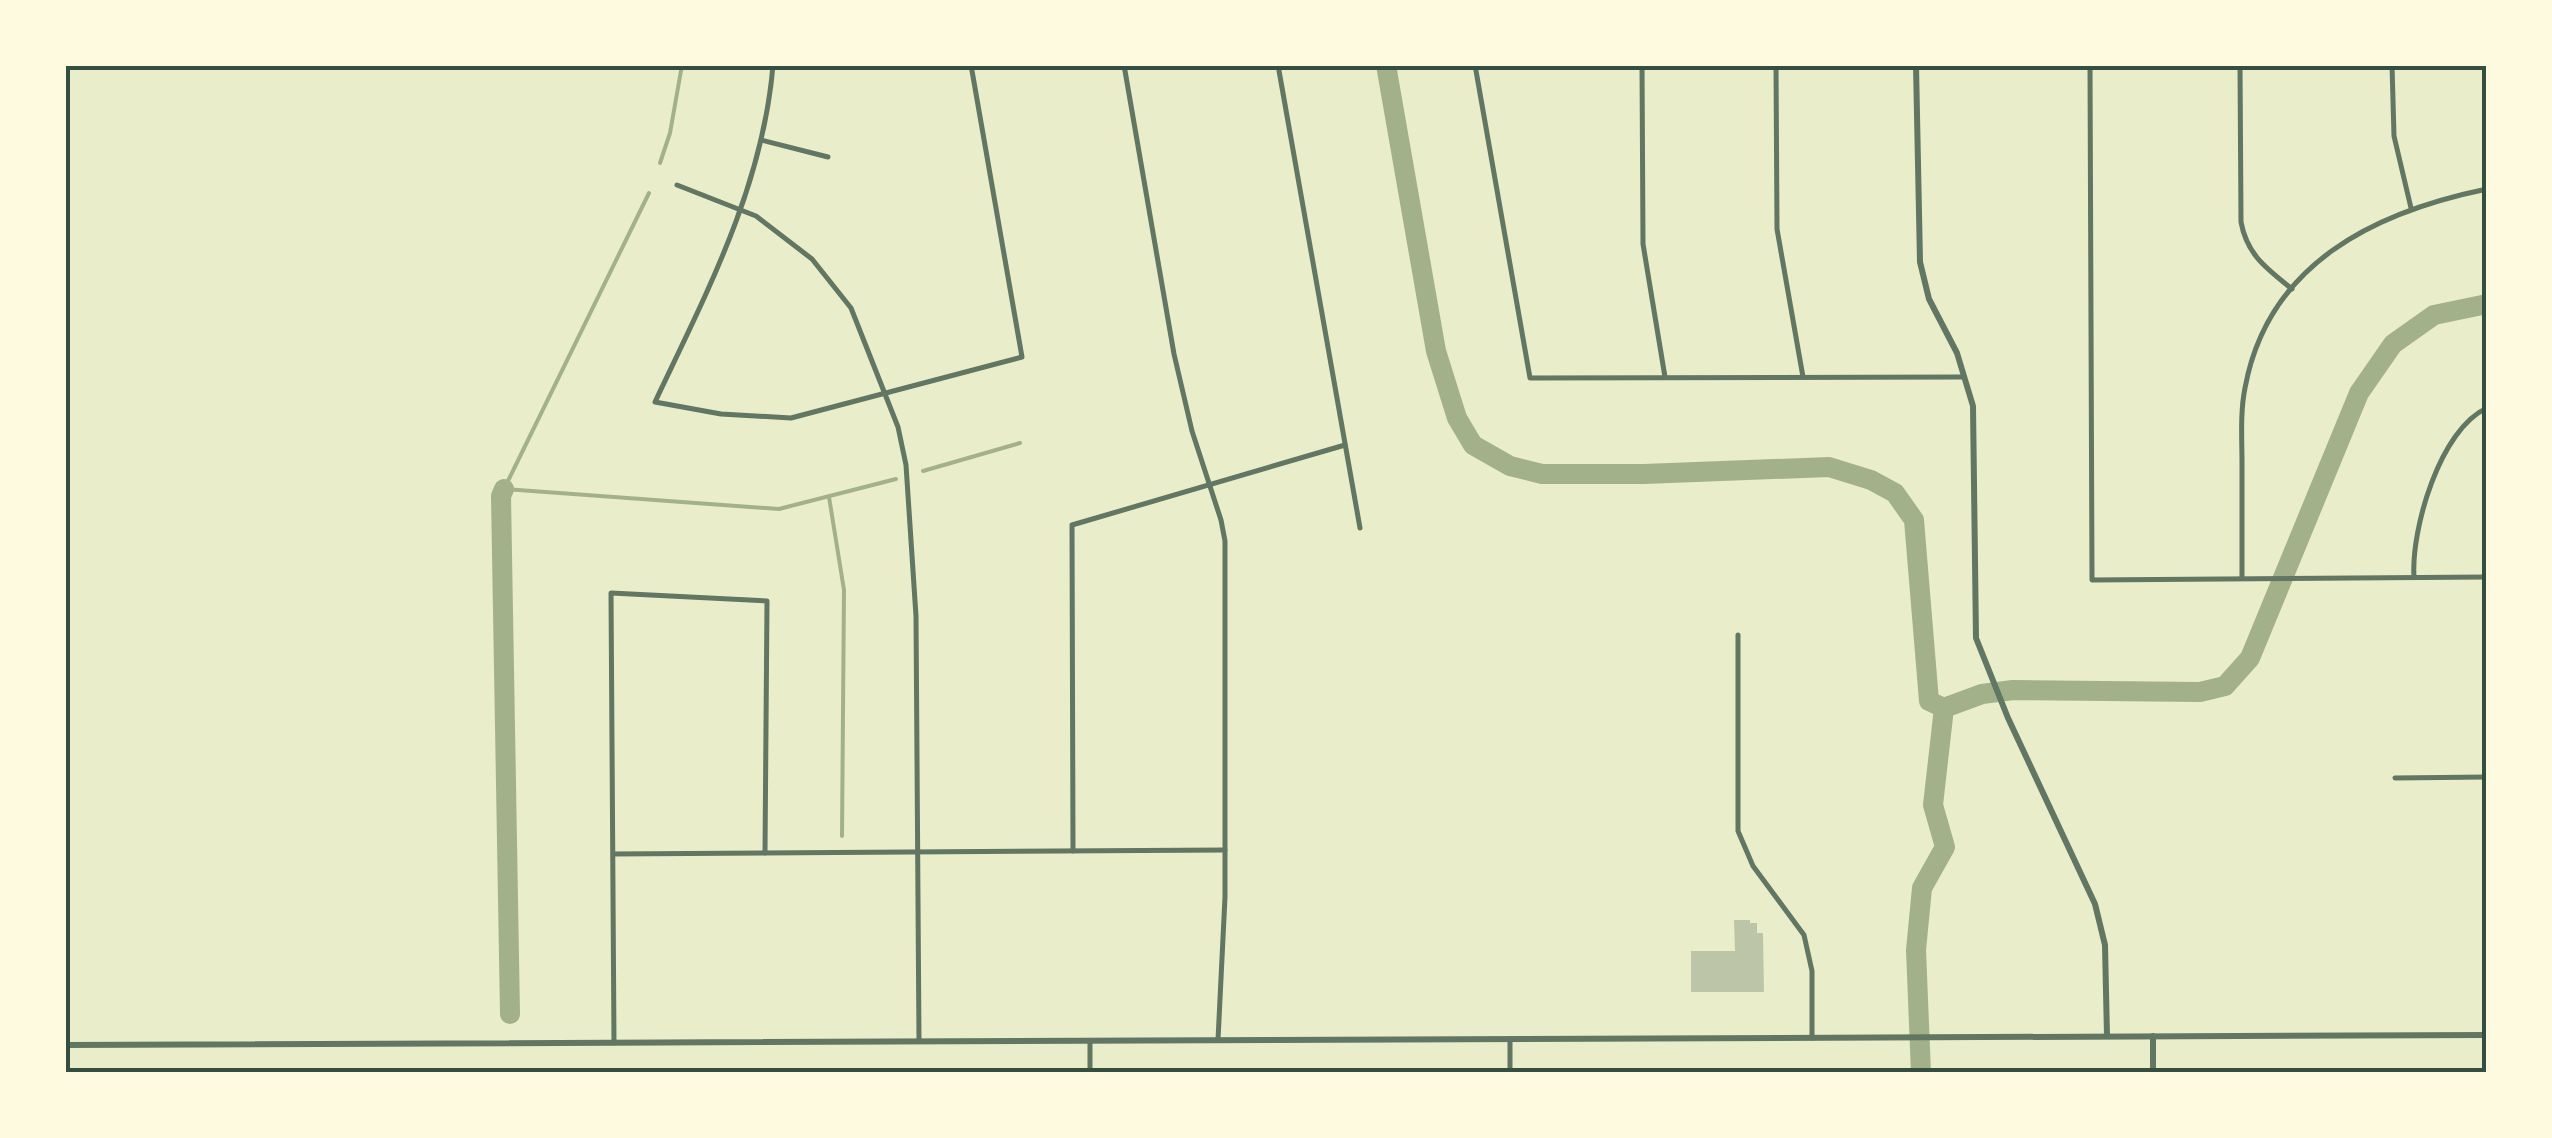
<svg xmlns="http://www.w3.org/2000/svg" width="2552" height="1138" viewBox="0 0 2552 1138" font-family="Jost,sans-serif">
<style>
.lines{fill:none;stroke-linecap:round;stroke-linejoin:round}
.stream{stroke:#a3b18a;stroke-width:4}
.river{stroke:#a3b18a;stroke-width:20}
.building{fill:#bcc5a7}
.minor{stroke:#617663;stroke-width:5}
.tertiary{stroke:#617663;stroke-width:6}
.neatline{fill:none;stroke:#344e41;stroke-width:4}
</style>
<rect width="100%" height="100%" fill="#e9edc9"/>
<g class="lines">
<g class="stream">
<path d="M660,163L670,133L682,65"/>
<path d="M649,193L504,489L779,509L896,479"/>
<path d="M923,471L1020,443"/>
<path d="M829,497L844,590L842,836"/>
</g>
<g class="river">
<path d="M1386,65L1436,351L1457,418L1473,445L1510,466L1542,474H1644L1829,467L1871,480L1895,493L1914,520L1929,701L1944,708"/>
<path d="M504,489L501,496L510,1014"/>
<path d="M1921,1073L1916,950L1922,888L1945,847L1933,805L1944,708L1982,694L2013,690L2200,692L2225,686L2250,658L2359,393L2393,344L2434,315L2487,304"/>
</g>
</g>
<path class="building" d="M1734,920H1750V923H1757V933H1763L1764,992H1691V951H1735Z"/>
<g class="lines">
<g class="minor">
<path d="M773,65C763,187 706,294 655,402L721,414L791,418L1022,357L971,65"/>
<path d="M1124,65L1174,354L1192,431L1221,520L1225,541V897L1218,1040"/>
<path d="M1278,65L1360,528"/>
<path d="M1475,65L1530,378L1963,377"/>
<path d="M1642,65L1643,244L1665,377"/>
<path d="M1776,65L1777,229L1803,377"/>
<path d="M2090,65L2092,580L2487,577"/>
<path d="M2240,65L2241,222C2247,255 2267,269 2292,289"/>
<path d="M2392,65L2394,136L2411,208"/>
<path d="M761,140L828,157"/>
<path d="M677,185L756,216L812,259L851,308L898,427L906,465L916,616L919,1041"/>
<path d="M2414,577C2411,529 2440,429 2487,408"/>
<path d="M2242,578C2242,540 2242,502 2242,464C2242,439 2240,413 2245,388C2268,263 2375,212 2487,189"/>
<path d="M1738,635V831L1753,866L1804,935L1812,971V1038"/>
<path d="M2395,778L2487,777"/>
<path d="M1073,851L1072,525L1345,445"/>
<path d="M613,854L1225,850"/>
<path d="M1090,1042V1073"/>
<path d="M614,1043L611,593L767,601L765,853"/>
<path d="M1510,1073V1039"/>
</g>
<g class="tertiary">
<path d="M1916,65L1920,262L1929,299L1957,353L1973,406L1976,638L2008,718L2095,904L2105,945L2107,1036"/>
<path d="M2153,1036V1073"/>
<path d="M65,1045L2487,1035"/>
</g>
</g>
<rect width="2552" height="1138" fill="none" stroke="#fefae0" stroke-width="135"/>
<rect x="68" y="68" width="2416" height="1002" class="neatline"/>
</svg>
